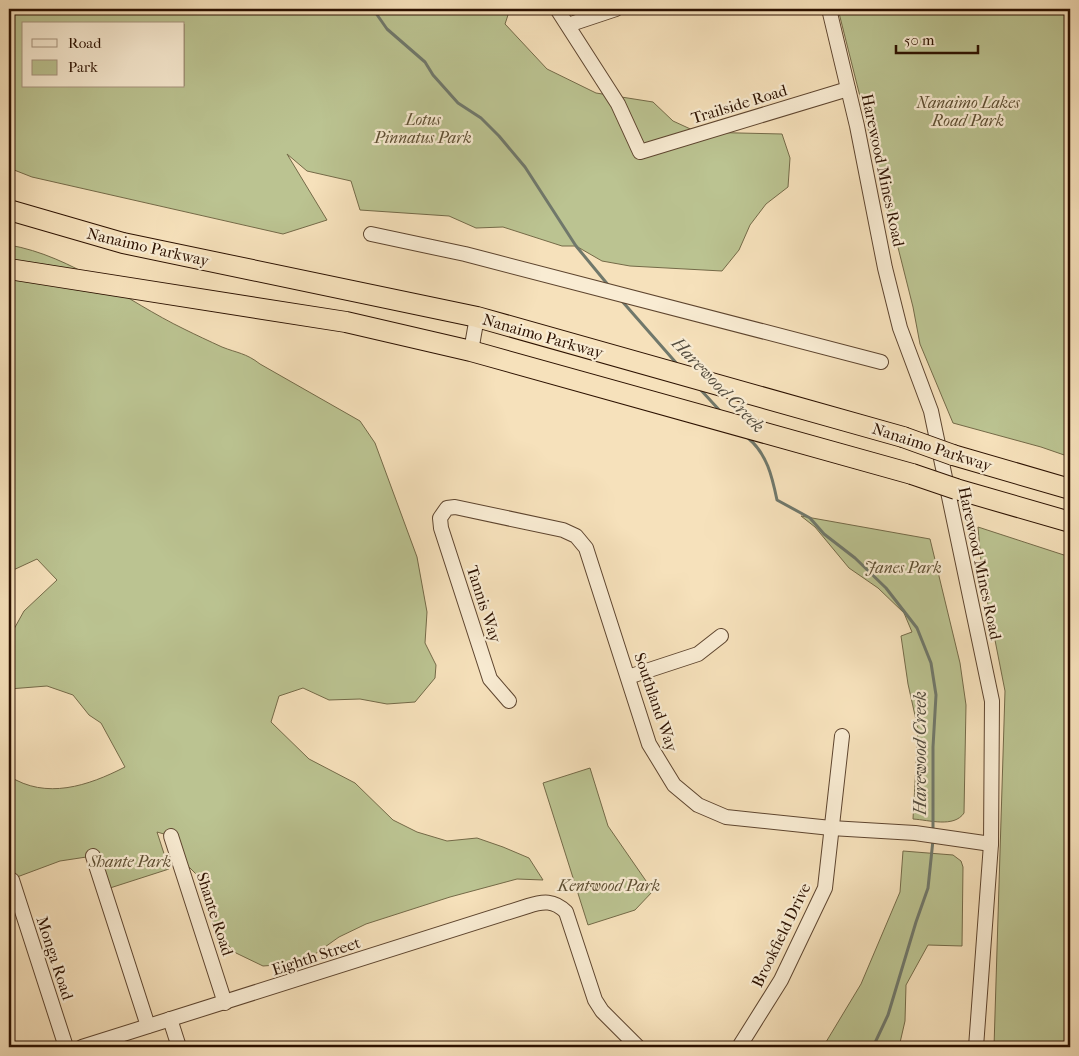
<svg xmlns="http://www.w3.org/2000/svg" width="1079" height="1056" viewBox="0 0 1079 1056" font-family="'IM FELL French Canon',serif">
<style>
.green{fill:#bbc391;stroke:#746a48;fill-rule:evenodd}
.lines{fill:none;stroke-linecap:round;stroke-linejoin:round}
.stream{stroke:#70786b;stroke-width:3}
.minor-casing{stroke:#5e452f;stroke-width:16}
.highway-casing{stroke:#2c1100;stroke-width:22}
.minor{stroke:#f9ecd3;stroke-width:14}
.highway{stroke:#f6e1bb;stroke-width:20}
.highway-bridge-casing{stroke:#2c1100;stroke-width:22;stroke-linecap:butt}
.highway-bridge{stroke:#f6e1bb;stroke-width:20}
.labels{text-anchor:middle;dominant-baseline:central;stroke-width:4.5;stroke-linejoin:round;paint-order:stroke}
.park-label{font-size:16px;font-style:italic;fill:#5e4f33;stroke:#f9ecd3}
.street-label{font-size:16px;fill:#2c1100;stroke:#f9ecd3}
.water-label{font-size:18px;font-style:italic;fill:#544d3f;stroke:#f9ecd3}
</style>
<rect width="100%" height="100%" fill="#f6e1bb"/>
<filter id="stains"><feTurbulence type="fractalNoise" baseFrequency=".004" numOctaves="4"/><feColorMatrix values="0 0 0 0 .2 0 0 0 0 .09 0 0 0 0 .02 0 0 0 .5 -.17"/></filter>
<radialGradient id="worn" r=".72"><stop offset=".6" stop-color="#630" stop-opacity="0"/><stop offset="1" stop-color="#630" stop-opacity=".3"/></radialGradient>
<g class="green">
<path d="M9,9H510L505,24L547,69L596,93L653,102L673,121L697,132L782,134L790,158L788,187L766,204L750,225L739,250L722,271L630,266L602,261L576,246H562L503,227L476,228L449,216L360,210L351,181L307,171L287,154L327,220L283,234L32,177L9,168ZM24,24H184V86H24Z"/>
<path d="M838,9H1070V457L1041,447L953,423L920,344L913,307Z"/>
<path d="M9,245C73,256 126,301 184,329C196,335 209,341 222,347C237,353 246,353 260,364L360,421L375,443L417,557L427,612L425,643L436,665L435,678L415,702L387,704L360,699L329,700L303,688L279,696L271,722L309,759L355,783L393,820L417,832L447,841L477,838L503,847L529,858L543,880L517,879L450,897L366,924L339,937L315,954L290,964L263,966L236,953L216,933L203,881L182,860L171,836L157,832L169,869L110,888L93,856L60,861L9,880V776C46,800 88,786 125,767L101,723L89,715L73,695L47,686L9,689V638L24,611L57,580L37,559L9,572Z"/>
<path d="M801,516L930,539L960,663L966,705L964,813C954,828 929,820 913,819L918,729L908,684L901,636L912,632L904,613L878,588L849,568L815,527Z"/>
<path d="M978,527L1070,557V1047H994L1005,691L982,574Z"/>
<path d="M590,768L608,826L653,891L635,910L588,925L543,783Z"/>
<path d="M903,851L953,855L961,861L963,867L962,946L928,945L906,985L905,1021L899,1047H823L861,984L900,892Z"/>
</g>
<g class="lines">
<g class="stream">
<path d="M373,9L387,29L425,62L433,75L458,103L481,118L499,136L525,167L576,246L609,286"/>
<path d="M621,300L678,365"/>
<path d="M699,388L722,413"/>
<path d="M748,438C767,454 772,476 777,500L810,518L824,534L855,558L886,588L917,628L931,663L936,695L933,747V831"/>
<path d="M873,1047L888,1015L916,922L928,888L933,840"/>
</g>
<g class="minor-casing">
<g id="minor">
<path d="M557,9L618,104L640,152L848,89"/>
<path d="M829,9L857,126L885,268L900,328L931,411L992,701L991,844L976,1047"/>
<path d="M568,25L616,9"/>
<path d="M371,234L465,254L881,362"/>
<path d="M471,351L477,317"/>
<path d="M628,677L698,654L721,636"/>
<path d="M509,701L490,679L441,528L440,518L447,508L455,507L563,530L576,536L586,548L649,744L674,785L698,805L726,817L831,828L915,833L991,844"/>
<path d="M171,836L225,1003"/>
<path d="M93,856L148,1026"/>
<path d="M12,880L66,1047"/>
<path d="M170,1019L179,1047"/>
<path d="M82,1047L528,906C543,901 554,900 566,912L595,1000L602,1011L638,1047"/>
<path d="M739,1047L781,980L825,888L842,736"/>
</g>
</g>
<g class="highway-casing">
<g id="highway">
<path d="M9,210L123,243L477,317L903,437"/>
<path d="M9,269L346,322L471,351L912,474"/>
<path d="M953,455L1070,489"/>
<path d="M956,489L1070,522"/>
</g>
</g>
<use href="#minor" class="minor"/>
<use href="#highway" class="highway"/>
<g class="highway-bridge-casing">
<g id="highway-bridge">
<path d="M903,437L953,455"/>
<path d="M912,474L956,489"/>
</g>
</g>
<use href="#highway-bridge" class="highway-bridge"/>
</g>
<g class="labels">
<g class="park-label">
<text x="968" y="102">Nanaimo Lakes<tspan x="968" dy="18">Road Park</tspan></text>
<text x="423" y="119">Lotus<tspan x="423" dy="18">Pinnatus Park</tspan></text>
<text x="903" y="567">Janes Park</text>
<text x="130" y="861">Shante Park</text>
<text x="609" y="885">Kentwood Park</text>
</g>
<g class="street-label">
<text transform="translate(739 104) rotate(-17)">Trailside Road</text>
<text transform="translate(883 170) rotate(78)">Harewood Mines Road</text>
<text transform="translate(148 247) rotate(13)">Nanaimo Parkway</text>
<text transform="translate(543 336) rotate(16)">Nanaimo Parkway</text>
<text transform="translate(932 447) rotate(18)">Nanaimo Parkway</text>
<text transform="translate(980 563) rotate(78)">Harewood Mines Road</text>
<text transform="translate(484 604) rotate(72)">Tannis Way</text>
<text transform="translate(656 702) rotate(71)">Southland Way</text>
<text transform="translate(215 914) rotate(72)">Shante Road</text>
<text transform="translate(781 935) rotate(-64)">Brookfield Drive</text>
<text transform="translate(316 956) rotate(-18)">Eighth Street</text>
<text transform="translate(55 958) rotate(72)">Monga Road</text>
</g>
<g class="water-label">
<text transform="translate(718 385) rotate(46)">Harewood Creek</text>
<text transform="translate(920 753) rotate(-90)">Harewood Creek</text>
</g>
</g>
<rect width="1079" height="1056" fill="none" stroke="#f6e1bb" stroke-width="30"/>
<rect x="10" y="10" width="1059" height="1036" fill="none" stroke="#2c1100" stroke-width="2.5"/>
<rect x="15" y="15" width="1049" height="1026" fill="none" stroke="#2c1100"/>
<rect x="22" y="22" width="162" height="65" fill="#f9ecd3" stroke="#a7947f"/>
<rect x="32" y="39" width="25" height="8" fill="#f9ecd3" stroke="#a7947f"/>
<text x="68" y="48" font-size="15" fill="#2c1100">Road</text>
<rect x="32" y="60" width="25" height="15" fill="#bbc391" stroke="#a7947f"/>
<text x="68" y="72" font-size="15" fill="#2c1100">Park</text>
<path d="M896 45v8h82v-8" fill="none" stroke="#2c1100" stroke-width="2.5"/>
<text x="904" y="45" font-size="15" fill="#2c1100" stroke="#f9ecd3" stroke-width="4" paint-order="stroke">50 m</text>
<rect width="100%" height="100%" filter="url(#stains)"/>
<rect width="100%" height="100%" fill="url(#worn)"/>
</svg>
